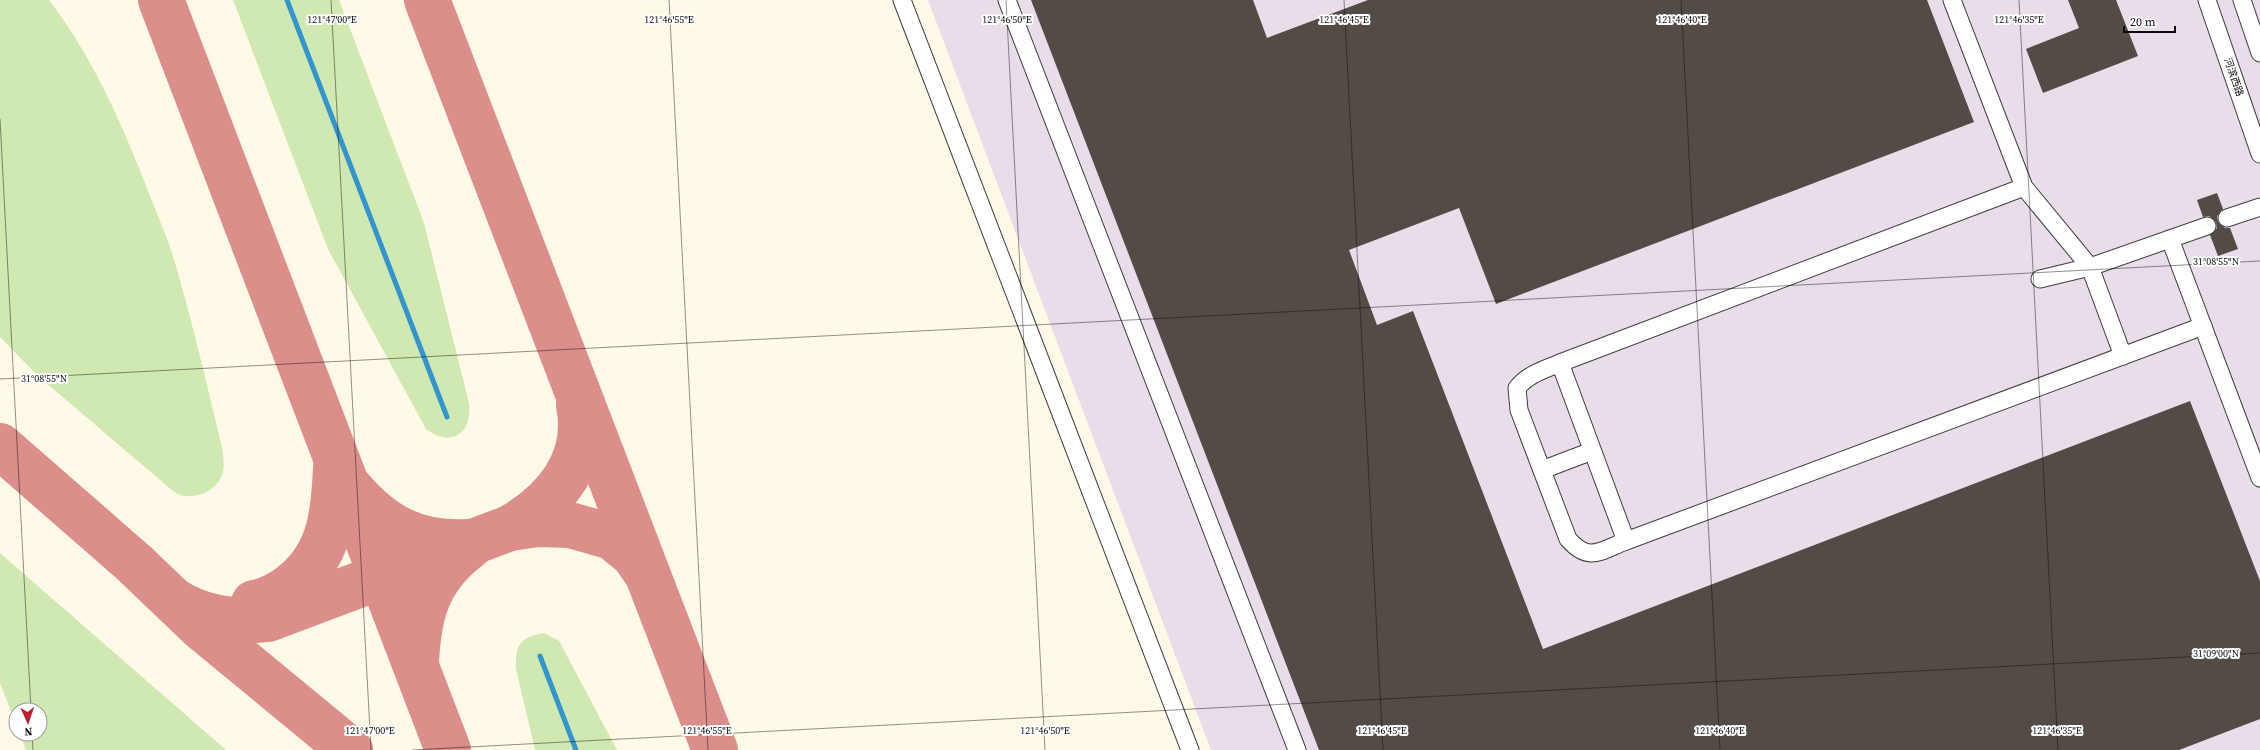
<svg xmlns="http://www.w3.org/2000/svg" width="2260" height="750" viewBox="0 0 2260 750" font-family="'Source Serif 4','Noto Sans SC',serif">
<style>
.industrial{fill:#e8dde9}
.green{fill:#d0e8b2}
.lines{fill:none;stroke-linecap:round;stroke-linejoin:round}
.stream{stroke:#3395cd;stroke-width:5}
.taxiway{stroke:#dc8e8b;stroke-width:46}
.building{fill:#524b46}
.minor-casing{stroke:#3d3d3d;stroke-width:19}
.minor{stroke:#fff;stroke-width:17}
.ticks{fill:none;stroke:#0a0a0a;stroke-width:1;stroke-opacity:0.45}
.labels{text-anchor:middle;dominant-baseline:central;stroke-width:4;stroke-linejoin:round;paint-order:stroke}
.street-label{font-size:10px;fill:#0a0a0a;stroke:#fff}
.ticks-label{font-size:10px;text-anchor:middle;fill:#0a0a0a;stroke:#fff;stroke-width:4;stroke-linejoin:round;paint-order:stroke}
</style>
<rect width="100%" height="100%" fill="#fff9e7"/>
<path class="industrial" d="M928,0H2260V750H1211Z"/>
<g class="green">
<path d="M0,0H49C95,60 125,131 152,201C160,221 169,242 175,263C193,324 207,386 222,447C223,456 225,464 223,472C219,490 196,500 180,495C175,493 171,489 167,486L37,375L0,337Z"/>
<path d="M233,0H339L424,223L469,403C473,434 450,448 426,429L328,249Z"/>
<path d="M0,553L226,750H26L20,734H40V710H16V724L0,683Z"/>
<path d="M544,633L559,641L617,750H535L516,669C515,645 520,637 544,633Z"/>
</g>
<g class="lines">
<g class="stream">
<path d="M287,0L447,417"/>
<path d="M540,656L576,750"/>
</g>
<g class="taxiway">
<path d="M161,0L448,750"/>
<path d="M427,0L715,750"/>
<path d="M0,446L134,563L202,628L350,750"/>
<path d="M350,488C383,527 417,545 469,542"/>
<path d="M510,528L537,524L570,525L612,537L634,555L645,571"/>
<path d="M174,601C204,619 233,623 268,619L510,528C555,502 590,461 579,405"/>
<path d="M254,603C266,601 278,595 288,588C330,559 334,515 336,468"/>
<path d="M416,663C418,613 428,577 470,546"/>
</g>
</g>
<g class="building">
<path d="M1031,0H1253L1267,38L1368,0H1927L1974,122L1496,304L1459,208L1349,250L1377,325L1413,311L1543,649L2190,401L2260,581V719L2179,750H1319Z"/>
<path d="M2068,0H2116L2138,56L2043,93L2026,49L2079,28Z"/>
<path d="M2217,193L2223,209L2217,216L2218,222L2225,228H2230L2238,249L2218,256L2210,235L2217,228L2216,222L2209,216L2203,217L2197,200Z"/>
</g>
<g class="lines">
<g class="minor-casing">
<g id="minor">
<path d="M902,0L1190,750"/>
<path d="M1007,0L1297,750"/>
<path d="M1952,0L2024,187L2090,267L2123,356"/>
<path d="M2207,0L2260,154"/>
<path d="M2242,0L2260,53"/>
<path d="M2024,187L1560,363L1626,541L2203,326"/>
<path d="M2227,218L2260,207"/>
<path d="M2170,239L2260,478"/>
<path d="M2040,279L2090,267L2207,226"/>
<path d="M1560,363C1544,370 1528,374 1517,388L1519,410L1568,539C1589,563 1600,551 1626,541"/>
<path d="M1542,470L1592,451"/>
</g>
</g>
<use href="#minor" class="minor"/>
</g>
<path class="ticks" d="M331,0L371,750M669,0L708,750M1006,0L1045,750M1344,0L1383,750M1681,0L1720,750M2019,0L2058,750M0,119L31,710M0,379L2260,261M32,734L33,750M412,750L2260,653"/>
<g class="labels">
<g class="street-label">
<text transform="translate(2234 77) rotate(71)">河滨西路</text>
</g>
</g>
<g class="ticks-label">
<text x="332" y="23">121°47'00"E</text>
<text x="669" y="23">121°46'55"E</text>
<text x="1007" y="23">121°46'50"E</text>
<text x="1344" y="23">121°46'45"E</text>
<text x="1682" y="23">121°46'40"E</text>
<text x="2019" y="23">121°46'35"E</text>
<text x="2216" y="265">31°08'55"N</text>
<text x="44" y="382">31°08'55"N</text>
<text x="2216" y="657">31°09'00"N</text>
<text x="370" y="734">121°47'00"E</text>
<text x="707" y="734">121°46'55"E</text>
<text x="1045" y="734">121°46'50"E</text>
<text x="1382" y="734">121°46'45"E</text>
<text x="1720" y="734">121°46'40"E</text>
<text x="2057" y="734">121°46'35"E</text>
</g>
<g transform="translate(28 722) rotate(177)"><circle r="19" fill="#ffffff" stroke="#9d9d9d"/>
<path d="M0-3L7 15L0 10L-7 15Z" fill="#b9232f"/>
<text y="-6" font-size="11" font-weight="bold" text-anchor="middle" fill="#0a0a0a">N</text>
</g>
<path d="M2124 26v6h51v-6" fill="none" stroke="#0a0a0a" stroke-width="2"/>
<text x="2130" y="26" font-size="12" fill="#0a0a0a" stroke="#ffffff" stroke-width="3" paint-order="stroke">20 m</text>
</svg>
